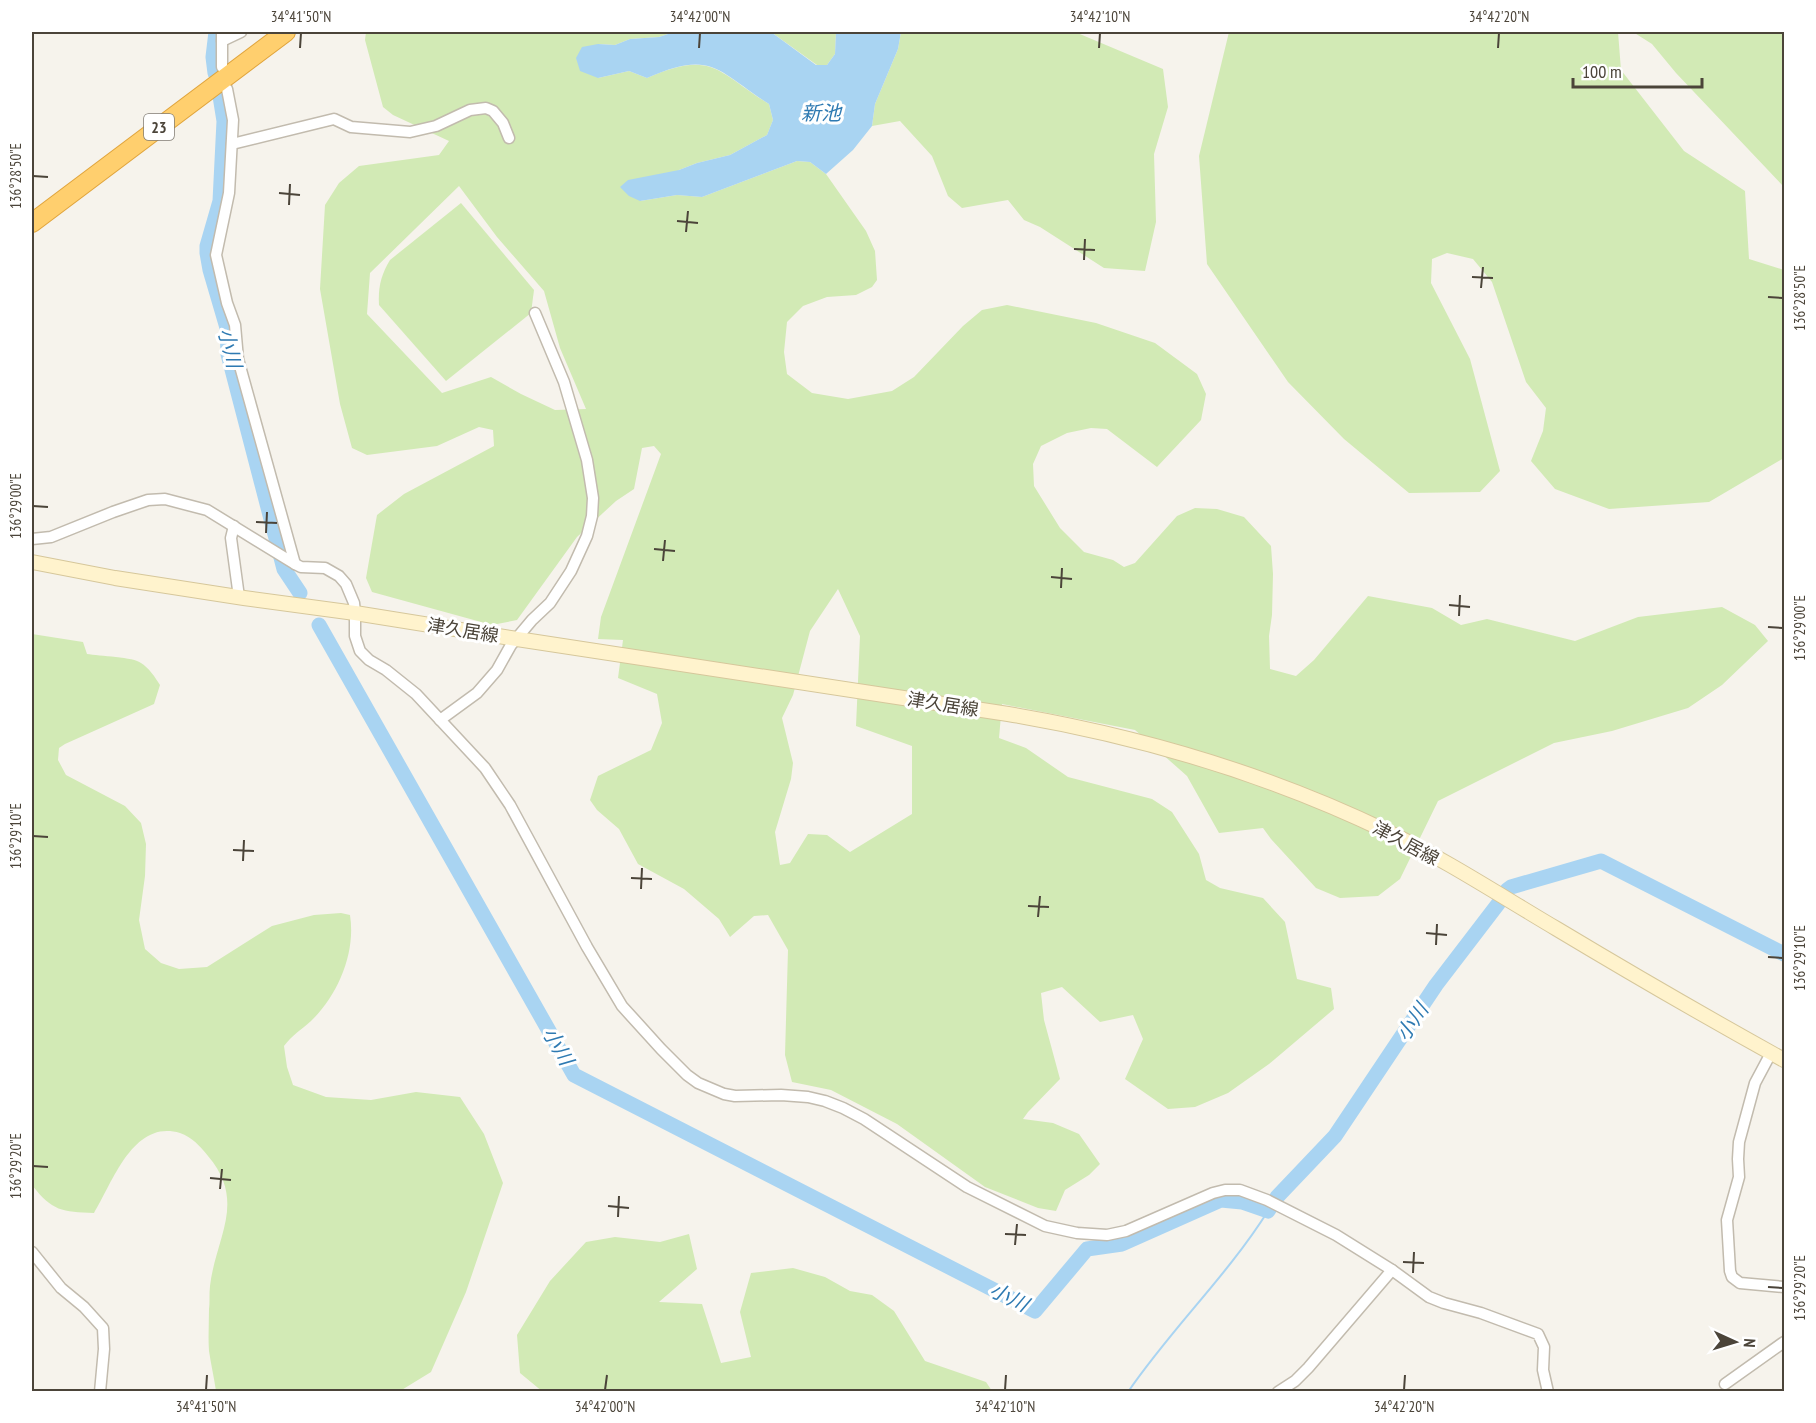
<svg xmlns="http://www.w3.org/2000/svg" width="1816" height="1423" viewBox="0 0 1816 1423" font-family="'PT Sans Narrow','Noto Sans JP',sans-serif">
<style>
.green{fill:#d2eab5;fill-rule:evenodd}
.water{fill:#a9d4f2}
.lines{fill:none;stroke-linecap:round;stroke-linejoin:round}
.stream{stroke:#a9d4f2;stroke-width:2}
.river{stroke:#a9d4f2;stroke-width:15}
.street-casing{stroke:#c2bbae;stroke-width:13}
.secondary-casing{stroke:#d6c79b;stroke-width:16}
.highway-casing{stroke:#e0a43c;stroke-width:20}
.street{stroke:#fff;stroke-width:10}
.secondary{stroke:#fff3cd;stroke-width:14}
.highway{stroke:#ffcf6e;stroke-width:18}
.ticks{fill:none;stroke:#4b4439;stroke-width:2}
.labels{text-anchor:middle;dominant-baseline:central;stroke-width:6;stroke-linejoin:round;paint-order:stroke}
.shield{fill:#fff;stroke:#817c74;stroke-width:1.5}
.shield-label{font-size:16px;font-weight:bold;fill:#4b4439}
.street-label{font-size:18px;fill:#4b4439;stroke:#fff}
.water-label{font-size:20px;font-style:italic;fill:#2e7ab2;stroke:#fff}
.neatline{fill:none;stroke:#4b4439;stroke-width:2}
.ticks-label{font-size:15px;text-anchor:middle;fill:#4b4439}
</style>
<rect width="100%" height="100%" fill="#f6f3ec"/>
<g class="green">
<path d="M366,32H674L659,37L630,39L615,45L598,44V78L629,71L647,78C713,49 717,72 769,104L773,120L767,135L730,155L697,163L679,170L640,201L677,195L702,197L797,161L810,162L826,174L866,231L875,251L877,280L872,287L856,295L827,297L803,306L787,322L784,352L787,374L812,393L848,399L892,391L914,377L963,326L982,310L1007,305L1096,323L1155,343L1197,374L1206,394L1201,420L1157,467L1107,429L1091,428L1067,433L1041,446L1033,464L1034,486L1060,528L1084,552L1113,560L1124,567L1135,563L1177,516L1195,508L1217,509L1244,517L1271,546L1273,574L1272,615L1269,636L1270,669L1296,676L1314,660L1368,596L1432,608L1461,625L1487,619L1575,641L1638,617L1722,607L1755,625L1768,641L1722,685L1688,708L1612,731L1554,743L1438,801L1400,879L1378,896L1340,898L1316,888L1271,839L1263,828L1219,833L1187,776L1135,730L1002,704L999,738L1026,748L1068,777L1152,799L1172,812L1199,854L1206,880L1220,888L1263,898L1285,922L1297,979L1331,988L1334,1009L1269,1064L1228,1093L1195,1107L1168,1109L1125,1079L1143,1039L1133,1015L1100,1022L1062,987L1041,993L1044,1020L1060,1079L1028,1112L1023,1119L1053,1123L1079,1134L1100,1164L1089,1175L1065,1190L1056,1211L1038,1208L985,1187L897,1124L831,1090L792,1082L785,1055L788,950L768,915L754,916L730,937L719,919L684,889L638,864L619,829L597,810L590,800L598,776L651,750L662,723L657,694L618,678L623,640L598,639L601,617L661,454L654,446L642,448L634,489L616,501L577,537L517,620L492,625L372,592L366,578L377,515L404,494L494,446L493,430L479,427L437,446L367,455L352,448L340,404L320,289L325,205L339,183L359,166L439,155L449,141L393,115L383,107L365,40ZM459,186L497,237L544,291L560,348L586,409L555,410L521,394L491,377L442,393L367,314L370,273ZM838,589L860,636L856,726L912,746V814L850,852L827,835L808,834L790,863L780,865L775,832L791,779L793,763L782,718L793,695L810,631Z"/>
<path d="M771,32H836L835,54L827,65H817Z"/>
<path d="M901,32H1075L1163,69L1168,107L1154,154L1156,222L1145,271L1104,268L1040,227L1024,220L1008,200L962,208L948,196L932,156L900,121L872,126L875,104L898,49Z"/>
<path d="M1229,32H1618L1621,70L1684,151L1745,191L1749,259L1784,270V458L1709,502L1609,509L1555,489L1531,461L1543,431L1546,408L1526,382L1492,282L1473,259L1447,253L1432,259L1431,283L1470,359L1500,471L1480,492L1409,493L1344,439L1288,382L1207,264L1199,156Z"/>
<path d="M1633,32H1784V187L1676,73L1652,44Z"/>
<path d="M461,203L534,290L531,313L446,381L379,305C378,287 381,275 390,260Z"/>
<path d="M32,634L83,642L87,654C99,656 134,657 141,663C149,668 155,677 160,685L154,704L65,744L59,748L58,760L66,775L125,806L141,823L146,844L145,876L139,920L145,949L161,963L179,969L207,967L272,926L314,915L341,913L350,915C356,953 338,995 311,1021C301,1030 292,1035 284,1046L287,1067L293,1085L326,1097L371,1100L416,1092L460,1097L484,1134L503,1183L466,1292L431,1372L400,1391H216C214,1378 211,1364 209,1351C208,1337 209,1323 209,1309C210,1302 209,1294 210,1286C216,1236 247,1202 208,1156C200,1146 192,1137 180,1133C133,1119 113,1182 94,1213C62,1212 52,1211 32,1185Z"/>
<path d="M689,1234L697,1269L659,1302L702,1304L721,1363L751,1357L740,1312L751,1273L793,1268L825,1277L850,1291L872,1295L894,1311L925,1361L986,1382L992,1391L543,1392L520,1373L517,1335L550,1281L586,1242L615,1237L660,1242Z"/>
</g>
<path class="water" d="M674,32H771L816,65H827L835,54L836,32H901L898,49L875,104L872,126L853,150L826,174L810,162L797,161L702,197L677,195L640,201L629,196L620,187L628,180L679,170L697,163L730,155L767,135L773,120L769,104C717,71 713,49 647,78L629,71L598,78L580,71L576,58L582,47L598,44L615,45L630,39L659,37Z"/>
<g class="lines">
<path class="stream" d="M1128,1392C1171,1329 1227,1276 1268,1211"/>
<g class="river">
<path d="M215,73L213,57L216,32"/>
<path d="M220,96L224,121L220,201L207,246V253L210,270L227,328L228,354L284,569L300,593"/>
<path d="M319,625L574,1075L1035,1311L1087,1249L1122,1244L1221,1200L1242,1202L1268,1211L1277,1197L1335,1136L1436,985L1498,904L1507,890L1511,887L1601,861L1784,954"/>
</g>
<g class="street-casing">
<g id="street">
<path d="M222,41L241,32"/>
<path d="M222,67V32"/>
<path d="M227,89L233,120L229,193L216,255L227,303L235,325L238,359L295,564"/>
<path d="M232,144L334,119L351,127L410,132L436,126L470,110L486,108L493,111L503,123L509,138"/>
<path d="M234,526L231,538L239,597"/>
<path d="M32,539L51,537L113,512L148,500L165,499L207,510L295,564L301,567L325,568L339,576L346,584L354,603L355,613V636L360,651L369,660L386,670L416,694L485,768L510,805L587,947L622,1006L661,1049L687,1075L698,1083L724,1094L735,1096L781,1095L808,1097L825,1101L843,1108L864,1119L967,1187L1045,1226L1077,1233L1107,1235L1126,1231L1213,1193L1225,1190H1240L1267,1200L1336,1235L1392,1270L1429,1297L1444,1303L1481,1313L1538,1334L1544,1347L1543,1370L1548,1392"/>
<path d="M440,720L477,693L497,670L511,645L532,620L550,603L571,571L587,536L592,516L593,498L587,460L564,382L535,313"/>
<path d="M1771,1053L1755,1083L1739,1142L1738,1159L1739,1177L1727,1220L1730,1271L1732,1277L1740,1283L1784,1287"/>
<path d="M32,1252L61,1288L84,1307L103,1328L104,1349L100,1392"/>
<path d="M1725,1384L1784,1342"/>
<path d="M1278,1392L1295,1381L1308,1368L1392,1270"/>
</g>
</g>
<g class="secondary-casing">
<path id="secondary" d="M32,562L115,578L244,598L355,613L517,639L1008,714C1139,736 1268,774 1388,832C1446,860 1501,896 1557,929C1632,974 1708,1018 1784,1060"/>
</g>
<g class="highway-casing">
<path id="highway" d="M32,223L286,32"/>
</g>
<use href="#street" class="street"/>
<use href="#secondary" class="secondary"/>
<use href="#highway" class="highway"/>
</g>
<path class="ticks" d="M300,48L301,33M699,48L700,33M1099,48L1100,33M1498,48L1499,33M33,176L48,177M279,193L300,195M289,205L290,184M677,221L698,223M686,232L688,211M1074,249L1095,250M1084,260L1085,239M1472,277L1493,278M1481,288L1483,267M1768,297L1783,298M33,506L48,507M256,522L277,523M266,533L267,512M654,549L675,551M663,561L665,540M1051,577L1072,579M1061,588L1062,568M1449,605L1470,607M1459,616L1460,595M1768,627L1783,628M33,836L48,837M233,850L254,851M243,861L244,840M631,878L652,879M641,889L642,868M1028,906L1049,907M1038,917L1040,896M1426,933L1447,935M1436,945L1437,924M1768,957L1783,958M33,1166L48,1167M210,1178L231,1180M220,1189L222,1169M608,1206L629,1208M618,1217L619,1196M1005,1234L1026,1235M1015,1245L1017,1224M1403,1262L1424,1263M1413,1273L1414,1252M1768,1287L1783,1288M206,1390L207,1375M605,1390L607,1375M1005,1390L1006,1375M1404,1390L1405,1375"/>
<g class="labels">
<rect class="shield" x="144" y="114" width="30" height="26" rx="4.5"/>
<g class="shield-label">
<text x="159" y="127">23</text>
</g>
<g class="street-label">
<text transform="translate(463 630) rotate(9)">津久居線</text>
<text transform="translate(943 704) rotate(9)">津久居線</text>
<text transform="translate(1406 843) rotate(28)">津久居線</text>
</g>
<g class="water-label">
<text x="821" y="113">新池</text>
<text transform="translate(230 348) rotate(76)">小川</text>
<text transform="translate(1412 1022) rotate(-56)">小川</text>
<text transform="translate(558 1046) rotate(60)">小川</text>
<text transform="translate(1009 1297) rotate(26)">小川</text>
</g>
</g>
<rect width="1816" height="1423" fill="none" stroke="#ffffff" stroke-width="66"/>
<g transform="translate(1735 1342) rotate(94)" stroke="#ffffff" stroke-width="4.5" paint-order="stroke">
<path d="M0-4.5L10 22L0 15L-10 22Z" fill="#4b4439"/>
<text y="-9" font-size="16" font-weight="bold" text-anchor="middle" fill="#4b4439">N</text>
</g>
<path d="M1573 78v9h129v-9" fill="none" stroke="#4b4439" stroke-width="3"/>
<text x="1582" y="78" font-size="18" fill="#4b4439" stroke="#ffffff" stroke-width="4.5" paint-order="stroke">100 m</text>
<rect x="33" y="33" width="1750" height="1357" class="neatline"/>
<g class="ticks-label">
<text x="301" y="22">34°41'50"N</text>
<text x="700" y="22">34°42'00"N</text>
<text x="1100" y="22">34°42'10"N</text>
<text x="1499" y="22">34°42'20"N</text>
<text transform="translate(16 176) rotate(-90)" y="5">136°28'50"E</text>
<text transform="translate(1800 298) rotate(-90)" y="5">136°28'50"E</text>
<text transform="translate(16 506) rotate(-90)" y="5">136°29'00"E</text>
<text transform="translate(1800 628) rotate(-90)" y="5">136°29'00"E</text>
<text transform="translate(16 836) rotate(-90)" y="5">136°29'10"E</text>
<text transform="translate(1800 958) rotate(-90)" y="5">136°29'10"E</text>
<text transform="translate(16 1166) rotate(-90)" y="5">136°29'20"E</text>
<text transform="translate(1800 1288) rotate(-90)" y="5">136°29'20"E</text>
<text x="206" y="1412">34°41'50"N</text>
<text x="605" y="1412">34°42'00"N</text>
<text x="1005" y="1412">34°42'10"N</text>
<text x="1404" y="1412">34°42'20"N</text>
</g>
</svg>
